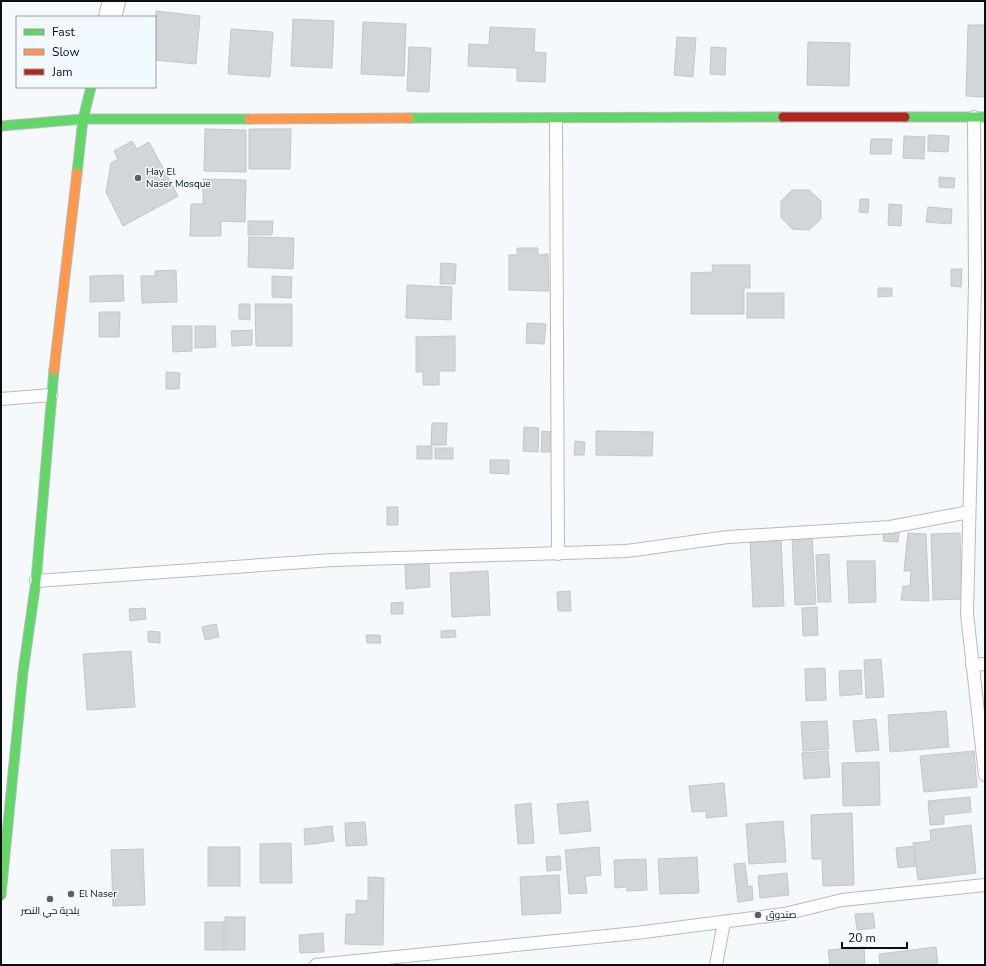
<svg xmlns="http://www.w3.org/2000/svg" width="986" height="966" viewBox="0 0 986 966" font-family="'Nunito Sans',Cairo,sans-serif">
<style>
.building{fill:#d2d6d9;stroke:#c3c7ca}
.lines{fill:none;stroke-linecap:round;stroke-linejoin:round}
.lane-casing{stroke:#b7babd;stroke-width:14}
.street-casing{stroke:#b7babd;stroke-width:24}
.fast-casing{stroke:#b7babd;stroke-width:11}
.slow-casing{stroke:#b7babd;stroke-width:11}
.jam-casing{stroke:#b7babd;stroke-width:11}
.lane{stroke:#fefeff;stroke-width:12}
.street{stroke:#fefeff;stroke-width:22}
.fast{stroke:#63d668;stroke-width:9}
.slow{stroke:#ff974d;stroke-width:9}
.jam{stroke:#b3261e;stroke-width:9}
.poi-dot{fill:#5d6164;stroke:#f2f9ff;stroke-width:1.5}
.labels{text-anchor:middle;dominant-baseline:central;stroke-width:3;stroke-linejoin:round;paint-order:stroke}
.poi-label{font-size:10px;fill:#0b0f12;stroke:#f2f9ff;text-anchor:start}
</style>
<rect width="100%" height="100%" fill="#f5f9fc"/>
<g class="building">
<path d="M156,11L200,16L196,64L155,60Z"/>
<path d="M293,19L334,21L332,68L291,66Z"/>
<path d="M363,22L406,24L404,76L361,74Z"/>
<path d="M968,25H985V97L966,96Z"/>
<path d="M490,27L535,29L534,52L546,53L545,82L517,81V68L468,66L469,44L489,45Z"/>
<path d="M231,29L273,32L270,77L228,74Z"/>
<path d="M677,37L696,38L693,77L674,75Z"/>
<path d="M808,42L850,43L849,86L807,85Z"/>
<path d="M409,47L431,48L429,92L407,91Z"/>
<path d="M711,47L726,48L725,75L710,74Z"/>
<path d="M205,129L246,130V172L204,171Z"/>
<path d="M249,129H291L290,169H249Z"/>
<path d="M928,135L949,136L948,152L928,151Z"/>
<path d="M904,136L925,137L924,159L903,158Z"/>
<path d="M871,139H892L891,154H870Z"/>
<path d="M132,141L137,149L149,142L178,196L123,226L106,192L111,163L118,159L114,151Z"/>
<path d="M939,177L955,178L954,188L939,187Z"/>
<path d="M203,179L246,180L245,222L221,221V236H190L191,204H203Z"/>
<path d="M792,190H809L821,201V219L809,230L792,229L781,217V201Z"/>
<path d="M860,199H869L868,213L859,212Z"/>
<path d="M889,204L902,205L901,226L888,225Z"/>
<path d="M928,207L952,209L951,224L926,222Z"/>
<path d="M248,221H273L272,235H248Z"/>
<path d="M249,237L294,238L293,269L248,267Z"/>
<path d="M517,248H538V255L548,254L549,291L509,290V255H517Z"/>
<path d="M441,263L456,264L455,284H440Z"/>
<path d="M712,265H750V288H744V314H691V273L713,272Z"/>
<path d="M951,269H962L961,287L951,286Z"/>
<path d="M176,270L177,302L142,303L141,276H155V271Z"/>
<path d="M123,275L124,301L90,302V276Z"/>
<path d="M272,276L292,277L291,298L272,297Z"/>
<path d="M407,285L452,287L451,320L406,318Z"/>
<path d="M878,288H892V296L878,297Z"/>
<rect x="747" y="293" width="37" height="25"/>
<path d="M239,304H250V320L239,319Z"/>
<path d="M255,304H292V346H256Z"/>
<path d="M99,312H120L119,337H99Z"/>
<path d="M527,323L546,324L544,344L526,343Z"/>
<path d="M172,326H192V351L173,352Z"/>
<path d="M195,326H215L216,347L195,348Z"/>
<path d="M252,330V345L232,346L231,331Z"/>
<path d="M455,336V371H439V385H423V372H416V337Z"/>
<path d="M166,372L180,373L179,389H166Z"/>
<path d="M432,423H447L446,445H431Z"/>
<path d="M524,427L539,428L538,452L523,451Z"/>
<path d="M542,431L552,432L551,452H541Z"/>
<path d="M596,431L653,432L652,456L596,455Z"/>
<path d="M575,441L585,442L584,455H574Z"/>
<rect x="417" y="446" width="15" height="13"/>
<rect x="435" y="448" width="18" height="11"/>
<path d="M490,460H509V474L490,473Z"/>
<rect x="387" y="507" width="11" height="18"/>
<path d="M884,530L899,532L898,542L883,541Z"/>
<path d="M908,533L926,534L929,601L901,600L903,586H910L911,571H904Z"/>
<path d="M960,533L962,599L933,600L931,534Z"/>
<path d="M812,535L816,604L795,605L792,536Z"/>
<path d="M781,539L784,606L753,607L750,540Z"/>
<path d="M829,554L831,602H818L816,555Z"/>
<path d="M847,561H875L876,602L849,603Z"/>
<path d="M429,563L430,587L406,589L405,564Z"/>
<path d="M488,571L490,615L452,617L450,573Z"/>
<path d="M570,591L571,611H558L557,592Z"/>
<path d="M403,602V614H391V603Z"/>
<path d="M817,607L818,635L803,636L802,608Z"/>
<path d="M145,608L146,619L130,621L129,609Z"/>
<path d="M216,624L219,637L205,640L202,627Z"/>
<path d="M455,630L456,637L441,638V631Z"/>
<path d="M148,631L160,632V643L148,642Z"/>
<path d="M366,635H380L381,643H367Z"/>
<path d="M131,651L135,707L87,710L83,654Z"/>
<path d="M881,659L884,697L866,698L864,660Z"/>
<path d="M825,668L826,700L806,701L805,669Z"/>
<path d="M861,670L862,694L840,696L839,671Z"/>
<path d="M946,711L949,747L890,752L888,715Z"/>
<path d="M876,719L879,750L856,752L853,721Z"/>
<path d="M827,721L829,749L803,751L801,722Z"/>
<path d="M828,751L830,777L804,779L802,753Z"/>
<path d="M974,751L977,787L924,792L920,756Z"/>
<path d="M879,762L880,805L843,806L842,763Z"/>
<path d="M724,783L727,816L706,818V811L692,812L689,786Z"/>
<path d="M970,797L971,812L944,815V824L930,825L928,801Z"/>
<path d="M588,801L591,831L560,834L557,804Z"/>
<path d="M531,803L534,843L518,844L515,805Z"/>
<path d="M852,813L854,885L823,886L822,859H812L811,815Z"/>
<path d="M783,821L786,862L749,864L746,824Z"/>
<path d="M365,822L367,845L346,846L345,823Z"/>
<path d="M971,825L976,873L918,880L913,843L931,841L930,830Z"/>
<path d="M332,826L334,841L305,845L304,829Z"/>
<path d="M291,843L292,883H260V844Z"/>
<path d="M914,846L916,866L898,868L896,848Z"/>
<rect x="208" y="847" width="32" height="39"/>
<path d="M599,847L601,875L585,876L587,893L569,894L565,850Z"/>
<path d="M143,849L145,905L113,906L111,850Z"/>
<path d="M560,856L561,870L547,871L546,857Z"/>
<path d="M697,857L699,893L660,894L658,859Z"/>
<path d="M646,859L647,890L627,891V887L615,888L614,860Z"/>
<path d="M745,863L748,887L752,886L753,900L738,902L734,864Z"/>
<path d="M787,873L789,895L760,898L758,876Z"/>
<path d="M559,875L561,913L522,915L520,877Z"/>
<path d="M368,877L384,878L383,945L345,944L346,914H356V900L368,901Z"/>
<path d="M873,913L875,928L857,930L855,914Z"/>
<rect x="225" y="917" width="20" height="33"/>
<rect x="205" y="922" width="19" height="28"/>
<path d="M323,933L324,952L300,953L299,935Z"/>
<path d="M864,947L865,965H830L828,950Z"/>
<path d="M936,947L938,965H880L879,954Z"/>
</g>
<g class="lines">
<g class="lane-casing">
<g id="lane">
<path d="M974,117L975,285L967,614L985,775"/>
<path d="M556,119L558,554"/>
<path d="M1,399L51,395"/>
<path d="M36,581L333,560L627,551L728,537L890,527L969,512"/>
<path d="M972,665L985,664"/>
<path d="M316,965L636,933L784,914L842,900L985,885"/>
<path d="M716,965L724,922"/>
</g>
</g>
<g class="street-casing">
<path id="street" d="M110,17L114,1"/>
</g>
<g class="fast-casing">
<g id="fast">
<path d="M905,117H985"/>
<path d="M409,118L783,117"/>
<path d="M1,126L83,119H249"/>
<path d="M77,173L83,119L91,87"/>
<path d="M1,895L23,672L36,581L54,370"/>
</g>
</g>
<g class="slow-casing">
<g id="slow">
<path d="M249,119L409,118"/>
<path d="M54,370L77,173"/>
</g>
</g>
<g class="jam-casing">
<path id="jam" d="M783,117H905"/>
</g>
<use href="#lane" class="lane"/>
<use href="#street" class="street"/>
<use href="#fast" class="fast"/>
<use href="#slow" class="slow"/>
<use href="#jam" class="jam"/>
</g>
<g class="poi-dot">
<circle cx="138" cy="178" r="4"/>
<circle cx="71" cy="894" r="4"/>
<circle cx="50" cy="899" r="4"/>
<circle cx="758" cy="915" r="4"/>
</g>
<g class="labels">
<g class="poi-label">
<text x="146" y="172">Hay El<tspan x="146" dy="12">Naser Mosque</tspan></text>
<text x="79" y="894">El Naser</text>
<text x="50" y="911" text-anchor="middle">بلدية حي النصر</text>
<text x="766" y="915">صندوق</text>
</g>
</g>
<rect width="986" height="966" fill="none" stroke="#0b0f12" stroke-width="4"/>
<rect x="16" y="16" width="140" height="72" fill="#f2f9ff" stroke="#969ba0"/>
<rect x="24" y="29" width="20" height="6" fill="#63d668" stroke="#969ba0"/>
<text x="52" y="36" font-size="12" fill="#0b0f12">Fast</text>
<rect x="24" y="49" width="20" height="6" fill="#ff974d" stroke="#969ba0"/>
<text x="52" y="56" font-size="12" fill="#0b0f12">Slow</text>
<rect x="24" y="69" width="20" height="6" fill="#b3261e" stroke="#969ba0"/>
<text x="52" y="76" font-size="12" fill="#0b0f12">Jam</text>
<path d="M842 942v6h65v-6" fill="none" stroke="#0b0f12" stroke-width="2"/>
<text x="848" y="942" font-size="12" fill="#0b0f12" stroke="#f2f9ff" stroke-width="3" paint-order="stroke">20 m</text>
</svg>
